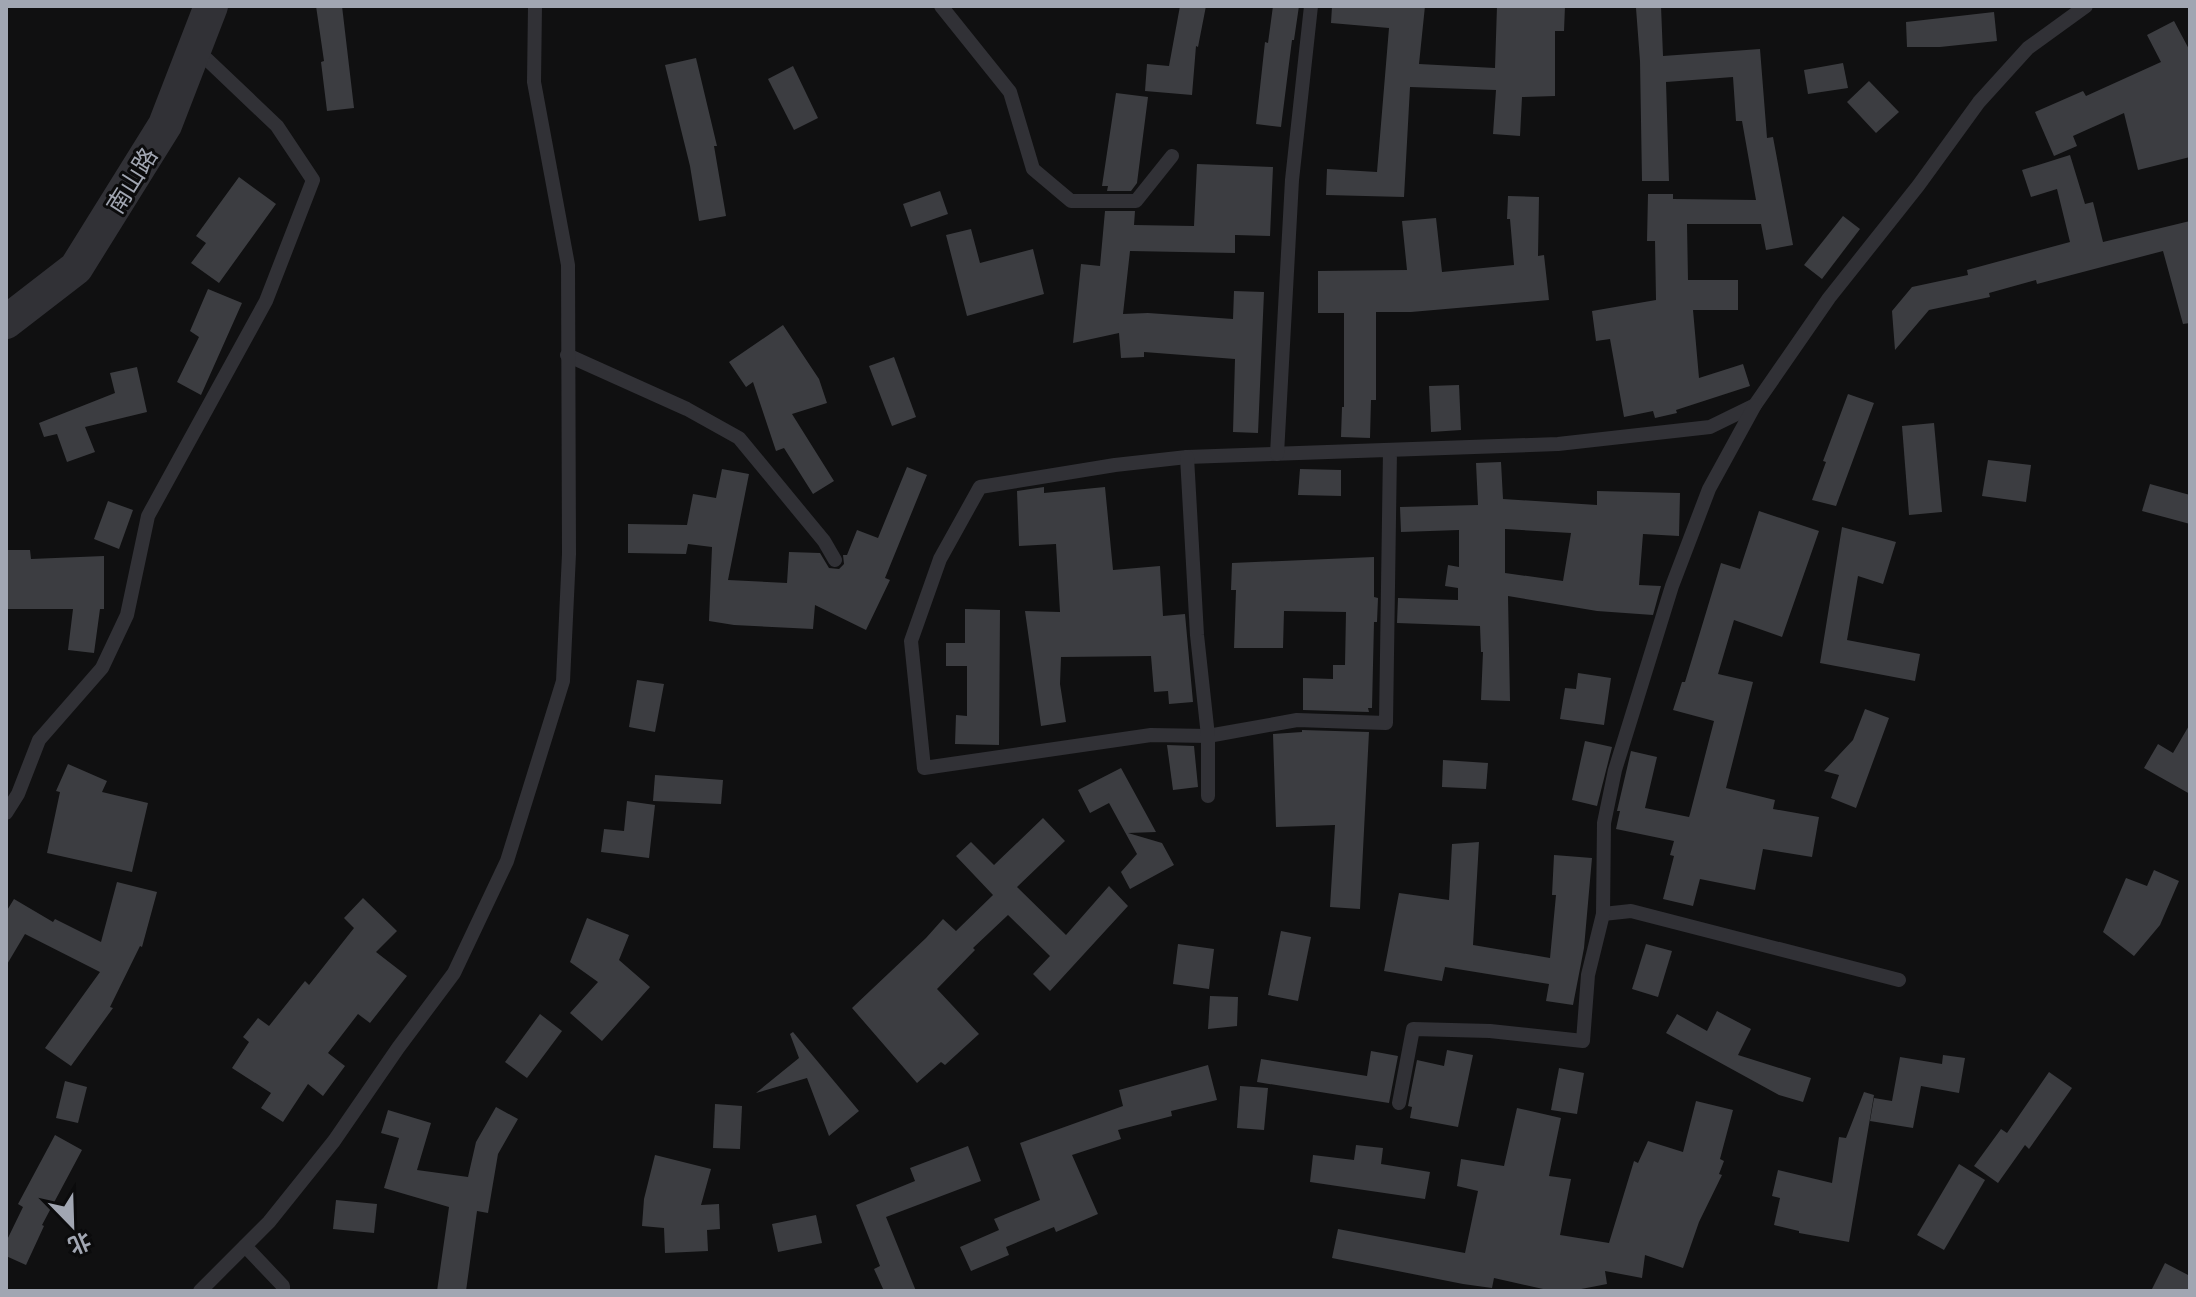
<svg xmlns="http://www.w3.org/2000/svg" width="2196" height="1297" viewBox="0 0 2196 1297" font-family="Barlow,'Noto Sans SC',sans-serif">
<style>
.building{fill:#3c3d41;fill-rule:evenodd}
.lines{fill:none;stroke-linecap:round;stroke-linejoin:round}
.service{stroke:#313136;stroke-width:14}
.tertiary{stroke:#313136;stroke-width:34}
.labels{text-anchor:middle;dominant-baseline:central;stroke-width:6;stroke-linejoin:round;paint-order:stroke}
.street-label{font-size:24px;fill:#a1a6b2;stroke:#0b0b0c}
</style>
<rect width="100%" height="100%" fill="#101011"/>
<g class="building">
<path d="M316,6H342L354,108L327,111L321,62L324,61Z"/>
<path d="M1180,6H1206L1198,47L1196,46L1192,95L1145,91L1147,64L1169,66Z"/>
<path d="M1273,6H1299L1294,40H1292L1281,127L1256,124L1265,42L1268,43Z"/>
<path d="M1332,6H1425L1419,64L1495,68L1497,6H1565L1564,31H1555V96L1522,97L1520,136L1493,134L1496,90L1410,87L1404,197L1326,195L1327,169L1377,172L1389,28L1331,23Z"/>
<path d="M1661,6L1663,56L1760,49L1767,138L1773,137L1793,245L1766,250L1761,224H1687L1688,280H1738V310H1693L1699,378L1743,364L1750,386L1676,410L1677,413L1655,418L1653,411L1624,417L1610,339L1596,341L1592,311L1656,300L1655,241H1647L1648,194H1673V199L1756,200L1742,121H1736L1733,77L1666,82L1669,181H1642L1640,61L1636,8Z"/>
<path d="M1994,12L1997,41L1940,47H1907L1906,22Z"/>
<path d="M2174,21L2190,51V157L2138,170L2124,113L2073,136L2077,146L2054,156L2035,112L2083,91L2086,96L2161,62L2147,35Z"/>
<path d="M696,58L717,146H714L726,216L699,221L690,166L665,65Z"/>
<path d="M1843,63L1848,88L1808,94L1804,70Z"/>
<path d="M793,66L818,118L794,130L768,79Z"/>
<path d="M1869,81L1899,112L1876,133L1847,102Z"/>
<path d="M1116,93L1148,97L1137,183L1131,191H1107L1108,186H1102Z"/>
<path d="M2070,155L2085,204L2093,202L2103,242L2190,221V323L2183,324L2163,251L2037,284L2036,280L1989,293L1990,297L1929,310L1895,350L1892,311L1912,287L1968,275L1967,270L2070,242L2057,189L2031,197L2022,170Z"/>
<path d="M1197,164L1273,167L1270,236L1235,235V253L1130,251L1123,314L1148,313L1233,319L1234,291L1264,292L1258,433L1233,432L1235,359L1144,352V357L1121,358L1119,333L1073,343L1081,264L1100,266L1105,211H1135L1134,225L1194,226Z"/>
<path d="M239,177L276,204L219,283L191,263L206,243L196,236Z"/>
<path d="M940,191L948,214L911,227L903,204Z"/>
<path d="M1508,196L1539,197L1538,256L1544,255L1549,300L1411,312H1376V400H1371L1370,438L1341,437L1342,407H1344V313H1318V271L1407,270L1402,221L1436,218L1442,272L1514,265L1510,219H1507Z"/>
<path d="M1843,216L1860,229L1822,279L1804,265Z"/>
<path d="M971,229L980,263L1033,249L1044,294L967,316L946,235Z"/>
<path d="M208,289L242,303L201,395L177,382L199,337L190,331Z"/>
<path d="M783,325L819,379L827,403L792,414L834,481L813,494L784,448L776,451L753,382L746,387L729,362Z"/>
<path d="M894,357L916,417L892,426L869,366Z"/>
<path d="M137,367L147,412L85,427L95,452L67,462L57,434L44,437L39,423L115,393L110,373Z"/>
<path d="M1459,385L1461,430L1431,432L1429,386Z"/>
<path d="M1848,394L1874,403L1836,506L1812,500L1826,462L1823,461Z"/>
<path d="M1934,423L1942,512L1909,515L1902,426Z"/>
<path d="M1988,460L2031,465L2026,502L1982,496Z"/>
<path d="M1501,462L1503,499L1597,505V491L1680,493L1679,536L1643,534L1639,585L1661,586L1653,615L1597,611L1508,596L1510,701L1481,700L1483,652H1481L1480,626L1397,623L1398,598L1458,600V588L1445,586L1448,565L1459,567V530L1401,532L1400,507L1478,505L1476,463ZM1505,529L1571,533L1563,581L1505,573Z"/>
<path d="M907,467L927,475L885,578L890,580L866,630L815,605L813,629L734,625L709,621L712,547L688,544L686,554L628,553V524L687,525L693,494L716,498L722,469L749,474L728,580L787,583L789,552L820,553L829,568L839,569L844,564L843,555H847L857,530L878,538Z"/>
<path d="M1300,469L1341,470V496L1298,495Z"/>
<path d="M2150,484L2190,495V524L2142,511Z"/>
<path d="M1044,487V493L1105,487L1113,570L1160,566L1163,616L1185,614L1193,702L1169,704L1168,691L1154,692L1151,656L1061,657L1060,684L1066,722L1041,726L1025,611L1060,612L1056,544L1019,546L1017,491Z"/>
<path d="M108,501L133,510L119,549L94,539Z"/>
<path d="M1759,511L1819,531L1782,637L1734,620L1718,674L1753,682L1726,788L1775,800L1773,809L1819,817L1812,857L1763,849L1755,890L1700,879L1693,906L1663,899L1674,856L1670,855L1674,841L1616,829L1620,811H1617L1631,751L1657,757L1645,808L1689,817L1690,814L1714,721L1673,710L1682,682H1685L1721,563L1740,569Z"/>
<path d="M1842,527L1896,542L1883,584L1858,576L1847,640L1920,654L1915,681L1820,663Z"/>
<path d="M6,550H30L31,559L104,556V609H100L94,653L68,650L73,609H6Z"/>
<path d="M1374,557V597L1378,598L1377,622H1374L1372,708H1368L1369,712L1303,710V678L1333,679V665H1345L1346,612L1284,611L1283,648H1234L1236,590H1231L1232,563Z"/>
<path d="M965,609L1000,610L999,745L955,744L956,715L967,716V666H946V643H965Z"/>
<path d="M1578,673L1611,678L1604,725L1560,719L1565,688L1576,689Z"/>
<path d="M637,680L664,684L655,732L629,727Z"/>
<path d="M1865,709L1889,718L1856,808L1831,798L1839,775L1824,771L1853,740Z"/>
<path d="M2190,724V794L2144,768L2158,744L2173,753Z"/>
<path d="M1302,730L1369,732L1360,909L1330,907L1335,825L1276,827L1273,734L1302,732Z"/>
<path d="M1585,741L1612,747L1597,806L1572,800Z"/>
<path d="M1167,745L1194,746L1198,787L1173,790Z"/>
<path d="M1443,760L1488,763L1486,789L1442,787Z"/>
<path d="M68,764L107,781L102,792L148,803L132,872L47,853L60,792L56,791Z"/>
<path d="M1121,768L1156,832L1128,833L1162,843L1174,865L1130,889L1121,872L1137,854L1109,803L1090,813L1078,790Z"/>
<path d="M655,775L723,780L721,804L653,801Z"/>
<path d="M627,801L655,805L649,858L601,852L604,829L624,831Z"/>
<path d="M1043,818L1065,841L1017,887L1066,935L1109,886L1128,906L1050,991L1033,974L1050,956L1008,915L973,948L975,950L937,989L979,1034L945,1065L941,1062L917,1083L852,1008L926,938L943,919L956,931L993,895L956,856L971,842L994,865Z"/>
<path d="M1479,842L1473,945L1550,958L1556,895H1552L1554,855L1592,858L1584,948L1573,1005L1546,1001L1549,984L1445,967L1442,981L1384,971L1399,893L1449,900L1452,844Z"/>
<path d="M2154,870L2179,881L2160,925L2134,956L2103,932L2126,878L2147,886Z"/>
<path d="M117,882L157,892L142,947L140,946L110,1007L113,1008L71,1066L45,1048L100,972L25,934L6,966V912L14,899L53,922L55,919L101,942Z"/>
<path d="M363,898L397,931L376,952L407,976L370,1023L358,1014L328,1053L345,1066L323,1096L308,1084L283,1122L261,1108L271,1093L232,1068L249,1042L243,1037L258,1018L269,1026L305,981L309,985L354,928L344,918Z"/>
<path d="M587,918L629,935L619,960L650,987L602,1041L570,1013L598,982L570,962Z"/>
<path d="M1281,931L1311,937L1298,1001L1268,995Z"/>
<path d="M1178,944L1214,949L1209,989L1173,984Z"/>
<path d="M1646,944L1672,951L1658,997L1632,989Z"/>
<path d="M1210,996L1238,997L1237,1026L1208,1029Z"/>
<path d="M1717,1011L1751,1029L1738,1055L1811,1078L1803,1102L1779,1095L1666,1033L1677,1014L1707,1031Z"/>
<path d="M540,1014L562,1031L527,1078L505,1062Z"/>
<path d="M793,1032L859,1111L829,1136L807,1078L756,1093L799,1058L790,1034Z"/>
<path d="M1447,1050L1473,1055L1458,1127L1410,1118L1412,1107L1408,1106L1417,1060L1444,1066Z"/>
<path d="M1371,1051L1398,1056L1389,1103L1257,1082L1261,1059L1367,1076Z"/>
<path d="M1943,1055L1965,1058L1959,1093L1921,1086L1913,1128L1870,1121L1874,1098L1892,1101L1900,1057L1942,1064Z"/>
<path d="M1208,1065L1217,1100L1171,1111L1172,1116L1118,1130L1121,1139L1072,1155L1098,1214L1056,1232L1054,1227L1006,1247L1009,1255L971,1271L960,1247L999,1230L994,1219L1040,1200L1020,1143L1123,1106L1119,1090Z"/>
<path d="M1559,1068L1584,1073L1577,1114L1551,1110Z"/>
<path d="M2049,1072L2072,1088L2029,1149L2025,1145L1998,1183L1974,1166L2001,1129L2007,1133Z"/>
<path d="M65,1081L87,1087L78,1123L56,1118Z"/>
<path d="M1240,1086L1268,1088L1264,1130L1237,1128Z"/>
<path d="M1864,1092L1874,1095L1849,1242L1799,1233V1231L1774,1225L1780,1198L1772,1196L1778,1170L1832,1183L1839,1137L1846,1138Z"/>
<path d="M1696,1101L1733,1110L1720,1159L1724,1161L1719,1174L1722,1175L1699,1222L1683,1268L1645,1255L1642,1278L1605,1271L1607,1284L1571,1291H1552L1494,1278L1492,1288L1463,1284L1332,1258L1338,1229L1465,1253L1478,1191L1457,1186L1461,1159L1504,1166L1517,1108L1561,1118L1549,1176L1571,1179L1560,1235L1609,1243L1634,1161L1638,1163L1648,1141L1683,1152Z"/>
<path d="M715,1104L742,1106L740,1149L713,1148Z"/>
<path d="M496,1107L518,1119L498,1154L488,1213L477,1211L466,1291H437L449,1207L384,1188L399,1138L381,1133L388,1110L431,1123L417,1170L468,1177L476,1142Z"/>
<path d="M55,1135L82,1150L42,1225L44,1226L26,1265L6,1256V1242L23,1207L18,1204Z"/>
<path d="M1356,1145L1383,1148L1381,1164L1430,1172L1425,1199L1310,1182L1313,1155L1354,1160Z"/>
<path d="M968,1146L981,1181L886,1217L916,1291H884L874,1269L880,1266L856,1205L915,1181L910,1168Z"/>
<path d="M655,1155L711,1169L701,1205L719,1204L720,1229L707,1230L708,1251L665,1253L664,1228L642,1226L644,1199Z"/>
<path d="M1959,1164L1985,1180L1944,1250L1917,1235Z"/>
<path d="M336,1200L377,1204L374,1233L333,1229Z"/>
<path d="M816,1215L822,1243L778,1252L772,1224Z"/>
<path d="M2165,1263L2190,1276V1291H2151Z"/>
</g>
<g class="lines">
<g class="service">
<path d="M941,6L1010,92L1033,169L1071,201H1136L1172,156"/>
<path d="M567,355L687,409L739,438L824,541L835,560"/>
<path d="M1390,450L1386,723L1297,720L1208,736L1151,735L924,768L911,641L940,559L980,487L1115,465L1187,457L1558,444L1710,427L1755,405L1829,298L1918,186L1979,102L2028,48L2086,6"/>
<path d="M1277,454L1292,180L1311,6"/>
<path d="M1187,457L1197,635L1208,736V796"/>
<path d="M6,813L18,794L39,740L102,668L127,615L148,516L266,301L313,180L277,126L195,48"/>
<path d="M1603,914L1631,911L1899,980"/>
<path d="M1399,1103L1413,1029L1490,1031L1583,1041L1588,975L1603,914L1604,823L1615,770L1672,586L1709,489L1755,405"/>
<path d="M245,1246L283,1286V1291"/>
<path d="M200,1291L269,1222L334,1141L398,1048L454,973L507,861L563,681L569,554L568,265L534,82L535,6"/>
</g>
<path class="tertiary" d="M6,322L76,268L165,125L211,6"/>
</g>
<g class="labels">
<g class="street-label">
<text transform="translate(131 180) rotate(-58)">南山路</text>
</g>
</g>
<rect width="2196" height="1297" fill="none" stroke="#a1a6b2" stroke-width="16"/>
<g transform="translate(72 1225) rotate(157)" stroke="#0b0b0c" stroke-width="6" paint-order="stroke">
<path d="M0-6L14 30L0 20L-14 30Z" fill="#a1a6b2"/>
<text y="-12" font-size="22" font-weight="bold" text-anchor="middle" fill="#a1a6b2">北</text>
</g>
</svg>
